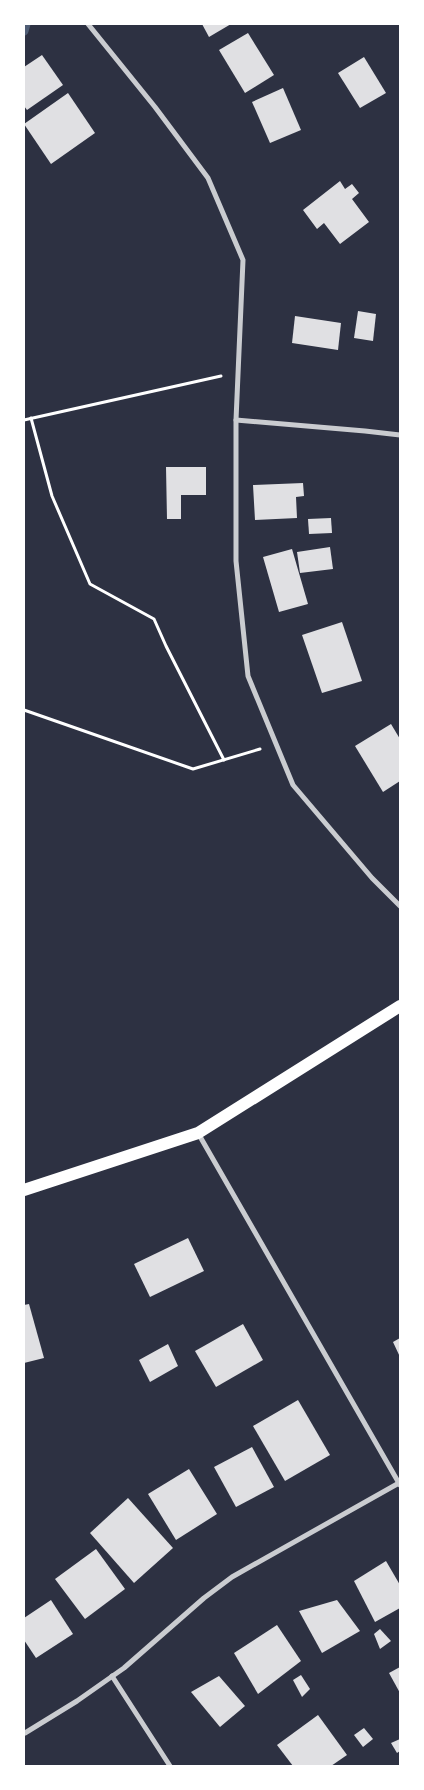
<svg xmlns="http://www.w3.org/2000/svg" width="424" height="1790" viewBox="0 0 424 1790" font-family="'Source Sans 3',sans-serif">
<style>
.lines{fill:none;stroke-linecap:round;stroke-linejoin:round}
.stream{stroke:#4f5d75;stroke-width:9}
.building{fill:#e0e0e3}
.path{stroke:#fff;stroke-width:3}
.minor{stroke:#caccd0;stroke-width:5}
.primary{stroke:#fff;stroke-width:12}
</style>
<rect width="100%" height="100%" fill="#2d3142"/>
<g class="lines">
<path class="stream" d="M24,31L26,24"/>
</g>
<g class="building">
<path d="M202,24H231L209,37Z"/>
<path d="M248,33L274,75L245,93L219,50Z"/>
<path d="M42,55L63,85L27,110L24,106V67Z"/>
<path d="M364,57L386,93L360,108L338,73Z"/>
<path d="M283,88L301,130L270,143L252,102Z"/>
<path d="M68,93L95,133L51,164L24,124Z"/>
<path d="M340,181L345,189L352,184L359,193L352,199L369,222L340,244L324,223L317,229L303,210Z"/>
<path d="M358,311L376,314L373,341L354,338Z"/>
<path d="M295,316L341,323L338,350L292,343Z"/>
<path d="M166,467H206V495H181V519H167Z"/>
<path d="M303,483L304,496L296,497L297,518L255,520L253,485Z"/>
<path d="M331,518L332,533L309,534L308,519Z"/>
<path d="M330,547L333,569L300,573L297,552Z"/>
<path d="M292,549L308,604L279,612L263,557Z"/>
<path d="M342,622L362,681L322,693L302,635Z"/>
<path d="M391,724L400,739V781L383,792L355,746Z"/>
<path d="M188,1238L204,1271L150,1297L134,1264Z"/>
<path d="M29,1304L44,1358L24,1363V1305Z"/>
<path d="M243,1324L263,1360L216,1387L195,1351Z"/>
<path d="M400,1338V1357L393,1342Z"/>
<path d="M168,1344L178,1366L150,1382L139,1360Z"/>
<path d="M298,1400L330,1455L285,1481L253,1426Z"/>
<path d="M252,1447L274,1487L236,1507L214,1467Z"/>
<path d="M189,1469L217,1514L176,1540L148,1494Z"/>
<path d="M128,1498L173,1548L134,1583L90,1533Z"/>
<path d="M96,1549L125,1589L85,1619L55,1579Z"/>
<path d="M386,1561L400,1585V1608L375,1622L354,1581Z"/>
<path d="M51,1600L73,1634L36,1658L24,1640V1618Z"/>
<path d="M337,1600L360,1631L322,1653L299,1611Z"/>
<path d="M277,1625L301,1661L258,1694L234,1653Z"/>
<path d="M380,1629L391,1641L380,1649L374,1634Z"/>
<path d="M400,1667V1693L389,1673Z"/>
<path d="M301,1675L310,1689L302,1697L293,1680Z"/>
<path d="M219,1676L245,1706L220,1727L191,1692Z"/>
<path d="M318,1715L347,1755L331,1766H293L277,1745Z"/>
<path d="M364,1728L373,1739L363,1747L354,1735Z"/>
<path d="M400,1739V1751L397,1753L391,1743Z"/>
</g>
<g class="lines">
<g class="path">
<path d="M31,418L52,496L90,584L154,619L166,646L224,760"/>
<path d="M24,420L221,376"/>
<path d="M24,710L193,769L260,749"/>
</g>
<g class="minor">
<path d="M88,24L155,107L208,178L243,260L236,420V561L248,676L293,785L372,878L400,906"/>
<path d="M236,420L365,431L400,435"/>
<path d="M198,1133L400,1485"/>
<path d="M112,1676L170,1766"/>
<path d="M25,1733L77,1701L124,1668L204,1598L232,1577L399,1483"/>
</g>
<path class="primary" d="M24,1190L198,1133L400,1006"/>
</g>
<rect width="424" height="1790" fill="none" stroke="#ffffff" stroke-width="50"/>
</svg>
